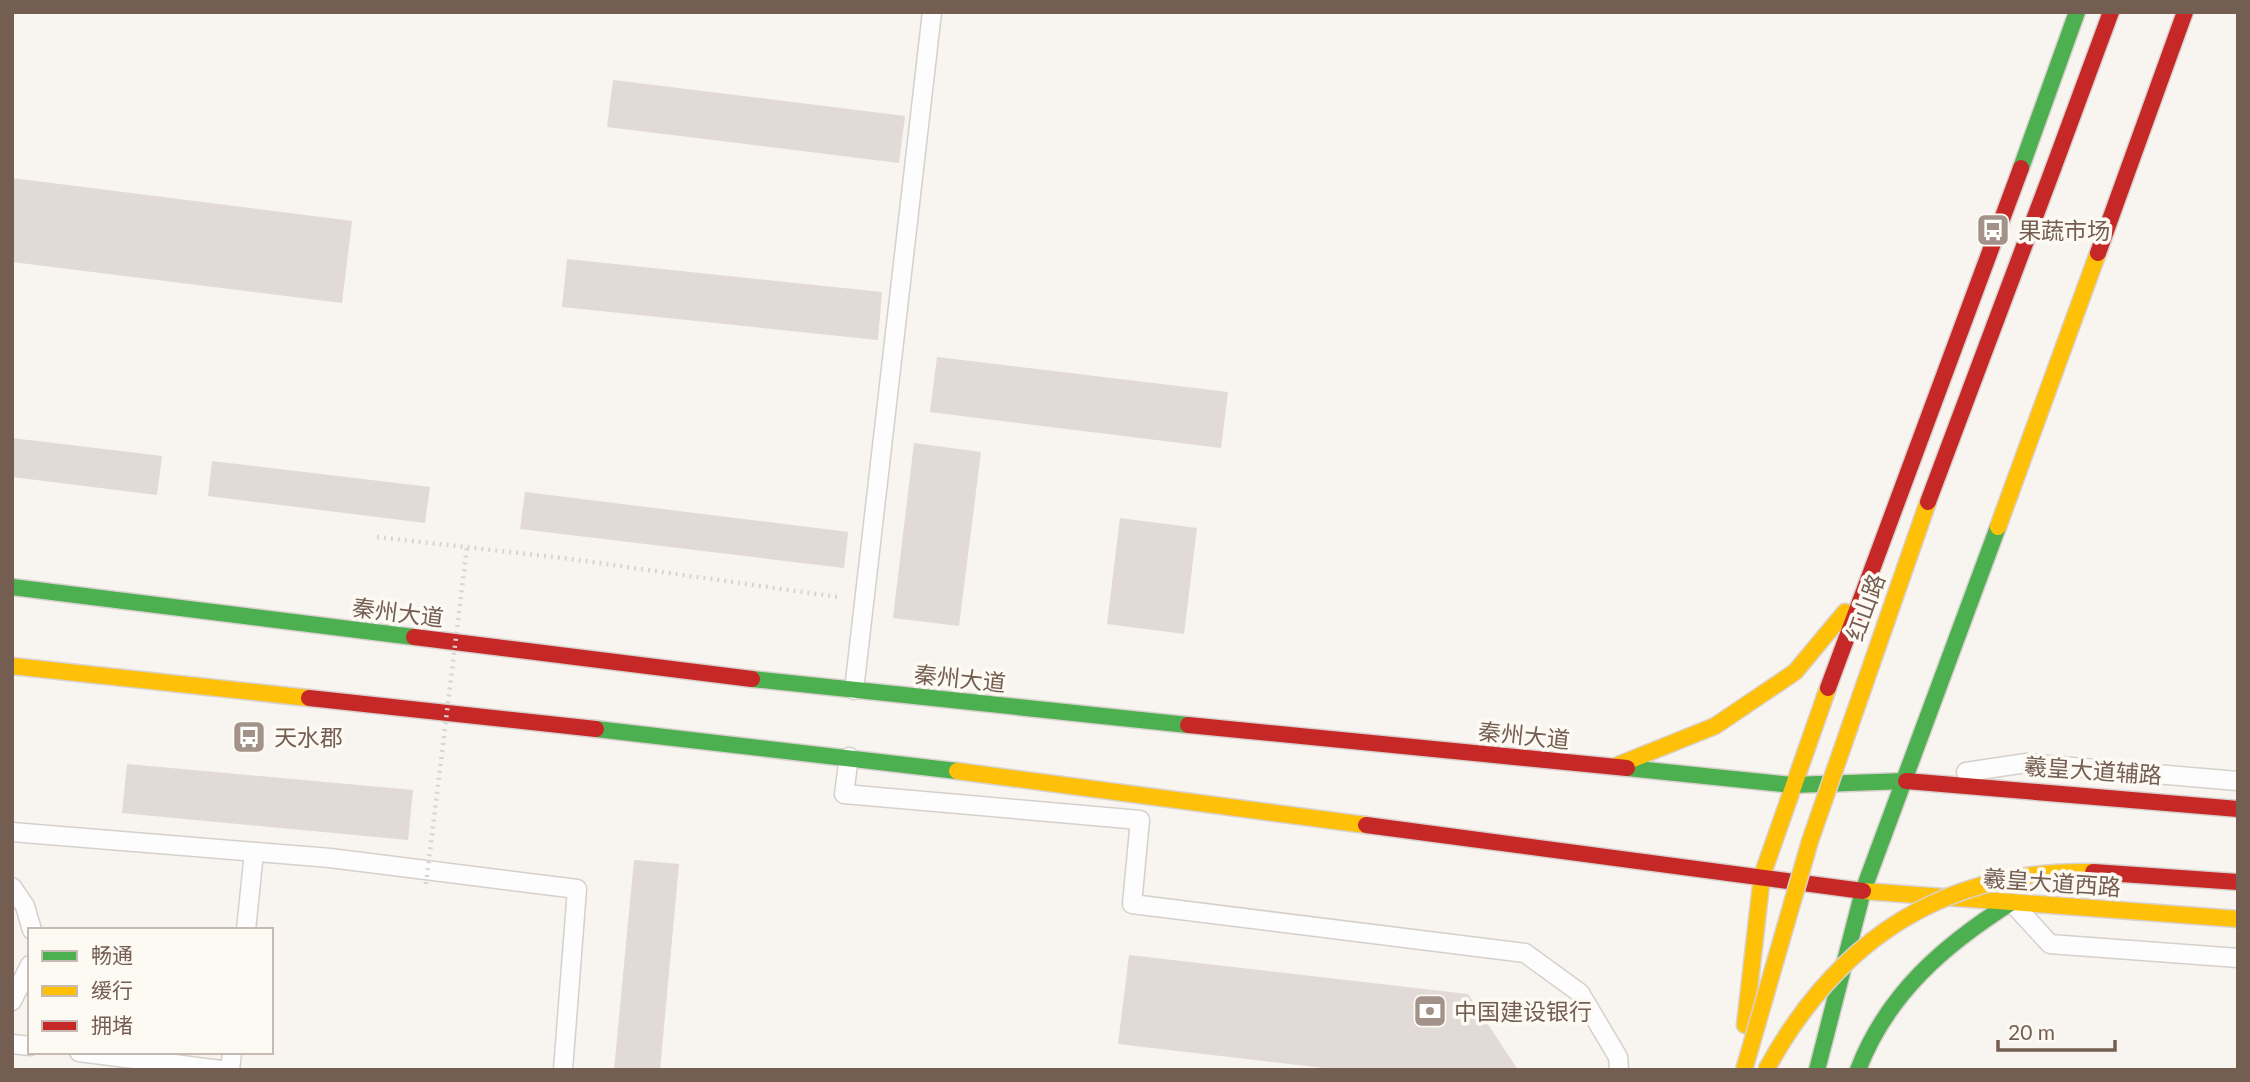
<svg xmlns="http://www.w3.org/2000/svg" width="2250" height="1082" font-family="Lato,'Noto Sans SC',sans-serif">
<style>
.building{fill:#e1dad6}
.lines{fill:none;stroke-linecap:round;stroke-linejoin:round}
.lane-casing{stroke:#d5d0cb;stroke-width:21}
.fast-casing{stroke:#d9d1cd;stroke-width:19}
.slow-casing{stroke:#d9d1cd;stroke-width:19}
.jam-casing{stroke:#d9d1cd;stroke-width:19}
.path{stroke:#dad4d0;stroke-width:4.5;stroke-dasharray:2 5;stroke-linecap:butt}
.lane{stroke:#fefdfd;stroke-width:18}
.fast{stroke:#4caf50;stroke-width:16}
.slow{stroke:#ffc107;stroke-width:16}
.jam{stroke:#c62828;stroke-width:16}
.slow-bridge-casing{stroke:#d9d1cd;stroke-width:19;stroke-linecap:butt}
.jam-bridge-casing{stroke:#d9d1cd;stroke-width:19;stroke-linecap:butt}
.path-bridge{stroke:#dad4d0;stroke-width:4.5;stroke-dasharray:2 5;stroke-linecap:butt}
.slow-bridge{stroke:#ffc107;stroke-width:16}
.jam-bridge{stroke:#c62828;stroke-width:16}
.labels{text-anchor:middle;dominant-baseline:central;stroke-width:7;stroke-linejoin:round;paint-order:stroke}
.poi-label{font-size:23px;fill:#745e52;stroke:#fdf9f3;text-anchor:start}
.street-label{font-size:23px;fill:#745e52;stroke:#fdf9f3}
</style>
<rect width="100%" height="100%" fill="#f8f4f0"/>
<g class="building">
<polygon points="613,80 905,116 899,163 607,127"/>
<polygon points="12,178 352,221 342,303 12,262"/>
<polygon points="567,259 882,292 878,340 562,307"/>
<polygon points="937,357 1228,392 1221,448 930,412"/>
<polygon points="12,438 162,456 157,495 12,477"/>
<polygon points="914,443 981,452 959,626 893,618"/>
<polygon points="212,461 430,487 425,523 208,496"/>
<polygon points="525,492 848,532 844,568 520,529"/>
<polygon points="1120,518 1197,528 1184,634 1107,624"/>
<polygon points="127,764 413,790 408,840 122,813"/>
<polygon points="634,860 679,864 660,1070 614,1070"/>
<polygon points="1129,955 1468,994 1518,1070 1340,1070 1118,1044"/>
</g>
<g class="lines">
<defs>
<g id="lane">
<polyline points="854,690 932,12"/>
<polyline points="849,757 844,794 1140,820 1132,904 1525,953 1580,993 1618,1057 1619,1070"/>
<polyline points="1966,772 2026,763 2238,781"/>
<polyline points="12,832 330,858 577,889 563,1070"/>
<polyline points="12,887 25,906 32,930"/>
<polyline points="2016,907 2050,944 2238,958"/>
<polyline points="246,930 254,852"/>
<polyline points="12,1001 30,965"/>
<polyline points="12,1044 30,1046"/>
<polyline points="79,1052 221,1070"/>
<polyline points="230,1070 232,1052"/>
</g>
<g id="fast">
<polyline points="2021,168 2077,12"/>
<polyline points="12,587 414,637"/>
<polyline points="752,679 1188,725"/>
<polyline points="596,729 957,771"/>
<polyline points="1627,768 1792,785 1906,781"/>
<polyline points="1817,1070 1863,891 1998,527"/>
<path d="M1858 1070C1887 994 1944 945 2012 902"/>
</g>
<g id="slow">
<polyline points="1998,527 2098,253"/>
<polyline points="12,666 309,698"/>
<polyline points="1618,765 1715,726 1795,672 1845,612"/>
<polyline points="957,771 1366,825"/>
<polyline points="1863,891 2238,919"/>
<polyline points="1745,1025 1762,876 1828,688"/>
</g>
<g id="jam">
<polyline points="2053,169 2111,12"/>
<polyline points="2098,253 2185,12"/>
<polyline points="414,637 752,679"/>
<polyline points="1828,688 2021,168"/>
<polyline points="309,698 596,729"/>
<polyline points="1188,725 1627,768"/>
<polyline points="1906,781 2238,809"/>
<polyline points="1366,825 1863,891"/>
</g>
</defs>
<use href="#lane" class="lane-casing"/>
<use href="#fast" class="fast-casing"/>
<use href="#slow" class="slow-casing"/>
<use href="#jam" class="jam-casing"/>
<polyline class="path" points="377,537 571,559 838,597"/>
<use href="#lane" class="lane"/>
<use href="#fast" class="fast"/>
<use href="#slow" class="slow"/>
<use href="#jam" class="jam"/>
<defs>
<g id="slow-bridge">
<polyline points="1744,1070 1810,841 1928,502"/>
<path d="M1766 1070C1837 940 1943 869 2093 872"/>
</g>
<g id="jam-bridge">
<polyline points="1928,502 2053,169"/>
<polyline points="2093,872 2238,882"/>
</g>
</defs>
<use href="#slow-bridge" class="slow-bridge-casing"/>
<use href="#jam-bridge" class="jam-bridge-casing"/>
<polyline class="path-bridge" points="426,884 467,547"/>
<use href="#slow-bridge" class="slow-bridge"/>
<use href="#jam-bridge" class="jam-bridge"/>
</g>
<defs>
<symbol id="bus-square" viewBox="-11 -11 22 22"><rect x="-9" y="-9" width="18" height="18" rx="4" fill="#a29289" stroke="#fdf9f3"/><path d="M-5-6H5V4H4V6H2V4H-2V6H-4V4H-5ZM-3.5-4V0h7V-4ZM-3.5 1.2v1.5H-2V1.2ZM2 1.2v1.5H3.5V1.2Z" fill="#fff"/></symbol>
<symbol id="bank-square" viewBox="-11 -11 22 22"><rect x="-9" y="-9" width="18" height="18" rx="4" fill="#a29289" stroke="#fdf9f3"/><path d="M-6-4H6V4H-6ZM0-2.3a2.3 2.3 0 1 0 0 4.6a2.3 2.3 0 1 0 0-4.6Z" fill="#fff"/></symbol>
</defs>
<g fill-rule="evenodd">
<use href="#bus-square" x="1974" y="211" width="38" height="38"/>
<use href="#bus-square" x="230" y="718" width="38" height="38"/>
<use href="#bank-square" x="1411" y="992" width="38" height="38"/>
</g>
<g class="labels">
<g class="poi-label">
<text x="2018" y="230">果蔬市场</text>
<text x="274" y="737">天水郡</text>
<text x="1454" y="1011">中国建设银行</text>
</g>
<g class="street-label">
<text transform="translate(1865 607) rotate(-70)">红山路</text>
<text transform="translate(398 612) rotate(7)">秦州大道</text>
<text transform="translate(960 678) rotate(6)">秦州大道</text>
<text transform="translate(1524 735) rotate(6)">秦州大道</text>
<text transform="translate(2093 770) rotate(4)">羲皇大道辅路</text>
<text transform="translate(2052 882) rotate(4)">羲皇大道西路</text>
</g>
</g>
<rect width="2250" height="1082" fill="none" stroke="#745e52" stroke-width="28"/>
<rect x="28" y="928" width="245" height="126" fill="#fdf9f3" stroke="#c6bbb3" stroke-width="2"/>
<rect x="42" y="951" width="35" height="10" fill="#4caf50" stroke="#c6bbb3" stroke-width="2"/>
<text x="91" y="963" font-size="21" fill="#745e52">畅通</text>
<rect x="42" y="986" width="35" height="10" fill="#ffc107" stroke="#c6bbb3" stroke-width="2"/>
<text x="91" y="998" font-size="21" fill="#745e52">缓行</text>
<rect x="42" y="1021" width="35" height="10" fill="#c62828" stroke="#c6bbb3" stroke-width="2"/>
<text x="91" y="1033" font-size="21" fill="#745e52">拥堵</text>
<path d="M1998 1040v10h117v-10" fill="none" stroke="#745e52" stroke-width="3.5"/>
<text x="2008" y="1040" font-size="21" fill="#745e52" stroke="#fdf9f3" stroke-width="5" paint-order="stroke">20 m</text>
</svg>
